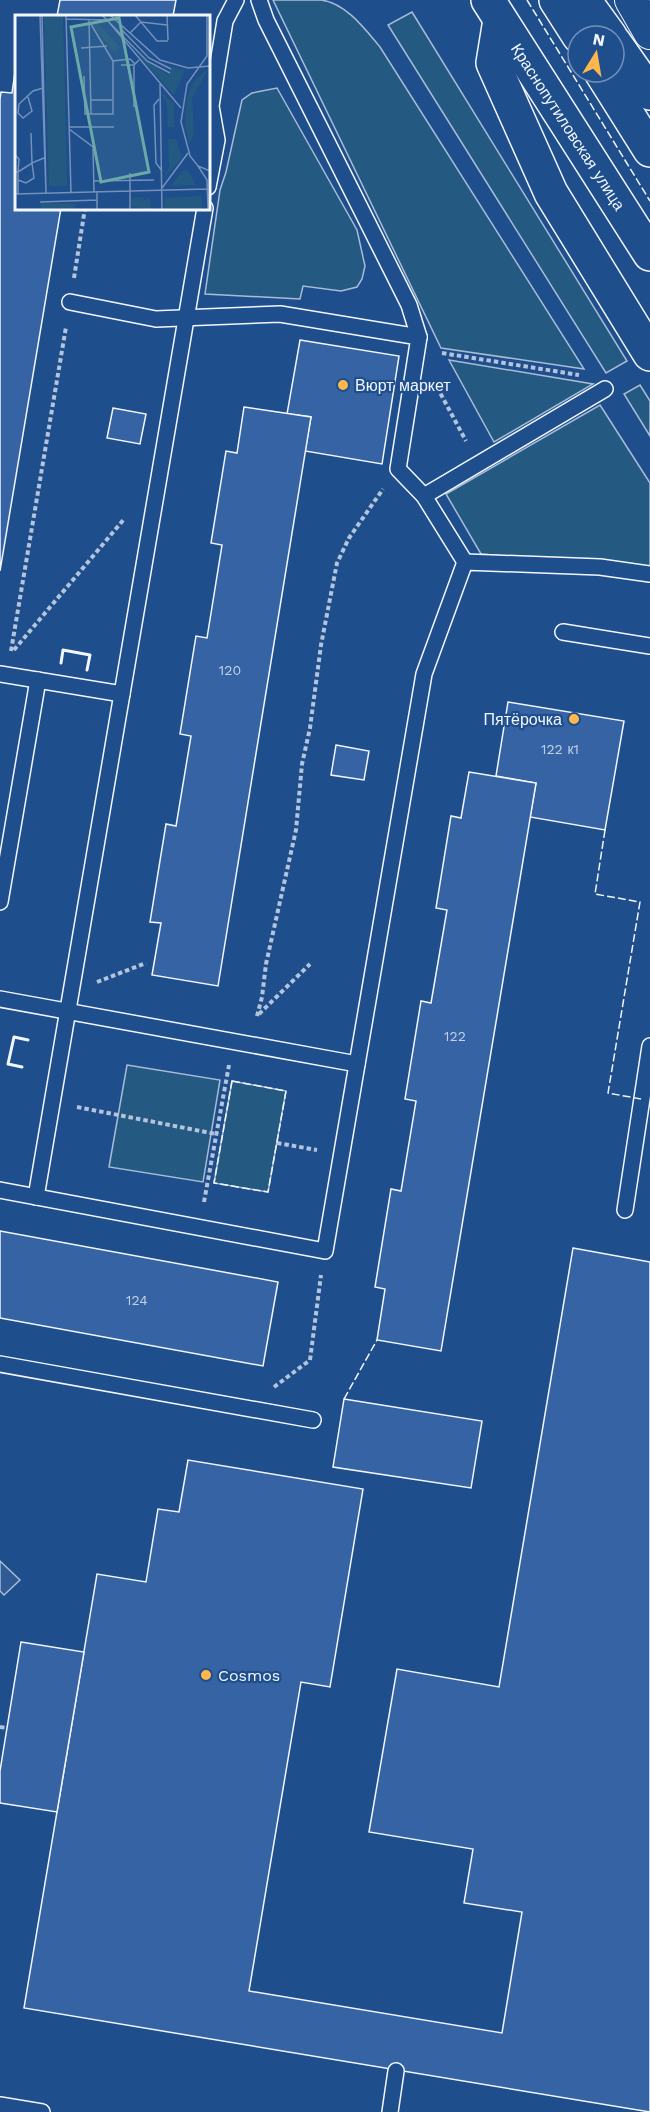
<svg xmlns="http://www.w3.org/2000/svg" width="650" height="2112" font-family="'Work Sans',sans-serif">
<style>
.green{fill:#245a82;stroke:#a8bbd7;stroke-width:1.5}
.parking{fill:#305b95;stroke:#a8bbd7;stroke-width:1.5}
.building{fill:#3563a3;stroke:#f2f6ff;stroke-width:1.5}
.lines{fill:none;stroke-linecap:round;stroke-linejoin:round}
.service-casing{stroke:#f2f6ff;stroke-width:18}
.minor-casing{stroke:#f2f6ff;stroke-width:34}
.secondary-casing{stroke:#f2f6ff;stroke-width:36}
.path{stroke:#b3c4dc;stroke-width:4;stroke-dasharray:4.5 3;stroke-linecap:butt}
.service{stroke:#1f4e8c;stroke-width:15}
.minor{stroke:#1f4e8c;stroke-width:32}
.secondary{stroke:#1f4e8c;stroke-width:33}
.fence{stroke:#f2f6ff;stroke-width:1.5;stroke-dasharray:8 3;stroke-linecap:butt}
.wall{stroke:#f2f6ff;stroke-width:3}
.poi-dot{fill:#ffb74d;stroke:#1f4e8c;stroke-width:2}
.labels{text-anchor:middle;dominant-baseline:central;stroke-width:4.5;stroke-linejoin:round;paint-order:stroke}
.number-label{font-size:14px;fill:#c3d1e8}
.street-label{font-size:16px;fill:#f2f6ff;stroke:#1f4e8c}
.poi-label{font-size:16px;fill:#f2f6ff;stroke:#1f4e8c;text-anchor:start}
.inset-road{fill:none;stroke:#7391ba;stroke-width:1.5}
.view{fill:#6aa9a8;fill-opacity:0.15;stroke:#6aa9a8;stroke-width:3}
.inset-edge{fill:none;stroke:#f2f6ff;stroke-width:3}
</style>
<rect width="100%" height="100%" fill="#1f4e8c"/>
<g class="green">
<path d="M273 0C288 0 305 0 321 0 346 3 365 29 380 47L584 369 441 348Z"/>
<polygon points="412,12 627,361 606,373 388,25"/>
<polygon points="277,88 357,230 365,266 362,279 357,287 341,291 303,286 300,299 205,294 220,190 226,172 242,100 252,93"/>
<polygon points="449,360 593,384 494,442"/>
<polygon points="640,385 650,401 650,436 624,394"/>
<polygon points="600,405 650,483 650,568 481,554 446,494"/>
<polygon points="127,1065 220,1080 203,1182 109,1167"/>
<polygon points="232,1081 286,1091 268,1192 214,1183"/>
</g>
<polygon class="parking" points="0,1561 20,1580 4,1595 0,1591"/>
<g class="building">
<polygon points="60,0 176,0 173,16 57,16"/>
<polygon points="16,65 16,208 61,208 0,571 0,99 1,92 12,93"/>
<polygon points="300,340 399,356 382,464 305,451 311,417 287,414"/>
<polygon points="244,407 311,417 218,986 152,975 161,923 150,922 166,824 176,826 191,736 180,734 196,636 207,638 222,545 211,543 226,451 237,453"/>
<polygon points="113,408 146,414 140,444 107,438"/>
<polygon points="508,702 624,721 605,830 530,817 536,783 496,776"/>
<polygon points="336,745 369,751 364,780 331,775"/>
<polygon points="469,772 536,783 441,1351 377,1340 385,1289 375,1287 391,1189 401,1191 416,1101 405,1099 421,1001 431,1003 447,910 436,908 451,816 461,818"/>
<polygon points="0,1231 278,1282 263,1366 0,1318"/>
<polygon points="573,1248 650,1262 650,2112 24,2008 97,1574 146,1582 158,1509 179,1512 188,1460 363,1489 330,1687 301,1682 249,1991 502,2033 522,1912 464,1903 473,1849 369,1832 397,1669 499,1687"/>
<polygon points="344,1399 482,1421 471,1488 333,1467"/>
<polygon points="21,1642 84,1652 57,1812 0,1803 0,1771"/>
</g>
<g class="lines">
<defs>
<g id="service">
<polyline points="259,0 266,20 409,305 419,337 398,469 424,496 465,562"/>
<polyline points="208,187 217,140 211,106 225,21 236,0"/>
<polyline points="70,302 156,319 280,314 419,337"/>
<polyline points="424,496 605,389"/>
<polyline points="563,632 650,646"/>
<polyline points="0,674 122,694"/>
<polyline points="0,902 38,680"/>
<polyline points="0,999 357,1064"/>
<polyline points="0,1190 325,1251 424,674 465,562 600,567 650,574"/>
<polyline points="36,1197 205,208"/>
<polyline points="625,1210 650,1046"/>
<polyline points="0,1364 313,1420"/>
<polyline points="0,2105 42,2112"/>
<polyline points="390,2112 396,2071"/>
</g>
<polyline id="minor" points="631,0 650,33"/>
<g id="secondary">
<polyline points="488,0 650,254"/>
<polyline points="556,0 579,36"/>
<polyline points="584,0 610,36"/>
<polyline points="500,20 493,63 551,193 650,354"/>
<polyline points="614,42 650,93"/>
<polyline points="601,72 650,150"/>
</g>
</defs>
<use href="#service" class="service-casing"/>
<use href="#minor" class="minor-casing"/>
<use href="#secondary" class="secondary-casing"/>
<g class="path">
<polyline points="74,278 85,208"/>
<polyline points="442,353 579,375"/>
<polyline points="437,387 466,441"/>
<polyline points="14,650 125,518"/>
<polyline points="11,651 66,327"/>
<polyline points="97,982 146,963"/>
<polyline points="259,1014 310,964"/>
<polyline points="257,1016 262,997 266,964 296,830 302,764 310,728 321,645 337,563 349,538 383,489"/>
<polyline points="77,1107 216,1134"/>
<polyline points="277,1143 317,1150"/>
<polyline points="204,1202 229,1065"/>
<polyline points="274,1387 310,1360 321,1275"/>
<polyline points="0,1727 7,1728"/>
</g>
<use href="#service" class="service"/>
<use href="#minor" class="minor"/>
<use href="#secondary" class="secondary"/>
<g class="fence">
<polyline points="527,0 650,201"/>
<polyline points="605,830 595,894 640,902 608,1093 641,1099"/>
<polygon points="232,1081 286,1091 268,1192 214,1183"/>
<polyline points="344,1399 377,1340"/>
</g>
<g class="wall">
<polyline points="61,663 63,650 90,655 87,670"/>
<polyline points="22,1067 8,1064 14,1037 28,1040"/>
</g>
</g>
<g class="poi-dot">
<circle cx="343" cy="385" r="6"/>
<circle cx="574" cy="719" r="6"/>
<circle cx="206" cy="1675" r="6"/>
</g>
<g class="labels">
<g class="number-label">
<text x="230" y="670">120</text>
<text x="560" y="749">122 к1</text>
<text x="455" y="1036">122</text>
<text x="137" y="1300">124</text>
</g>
<g class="street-label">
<text transform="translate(568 127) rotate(57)">Краснопутиловская улица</text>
</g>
<g class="poi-label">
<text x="355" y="385">Вюрт маркет</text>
<text x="562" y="719" text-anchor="end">Пятёрочка</text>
<text x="218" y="1675">Cosmos</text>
</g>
</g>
<g transform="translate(15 15)">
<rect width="195" height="195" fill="#1f4e8c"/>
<path d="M29 0H48L52 171H34ZM75 7 83 9 104 31 99 32H105L99 37ZM123 40 153 60 156 52 170 55 159 80ZM193 54 177 83 179 119 174 129 170 108 172 83 179 66ZM145 76 159 89V112H153L152 89ZM153 124H161L167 143 148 164 154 152ZM167 156H173L181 170 156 171ZM186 181 187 195H149L150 183ZM130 182 128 186 135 182 136 195 116 191V183ZM26 188 60 189 61 195H26Z" fill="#245a82"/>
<path class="inset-road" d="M25 0 31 178M27 0 31 178M51 0 56 177M87 0 132 46 155 58M95 0 145 45 173 53 195 51M120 0 142 26H153M152 0 153 25M192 0V41L172 69 166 107 175 141 183 151 195 156M51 4 91 5M74 4 76 99M74 6 98 46M93 6 166 93M107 15 134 43 156 54M115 18 126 7 152 10M66 33 92 31M106 50H119L124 45M119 50V92M69 61 70 99H98V46L115 44 120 49M145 69 147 195M13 82 17 96 8 103 3 98 4 89 18 76 28 73M144 84 139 90 141 148 147 156M75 85H97M54 112H99M54 114 78 132 79 177M16 118 17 148 29 143M0 140 4 144 3 157H0M183 151 192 165 193 195M115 158V195M3 165 11 168 19 163 17 148 3 157V179M79 166 139 165M147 173 173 138M0 179 192 174M25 187 82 185M82 195V176"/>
<path class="view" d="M104 3 134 157 86 167 56 12Z"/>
<rect width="195" height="195" class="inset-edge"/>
</g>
<g transform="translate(596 54) rotate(11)"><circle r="28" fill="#1f4e8c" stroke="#7391ba" stroke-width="1.5"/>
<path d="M0-4.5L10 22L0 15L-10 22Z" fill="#ffb74d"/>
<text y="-9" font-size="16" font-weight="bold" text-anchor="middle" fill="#f2f6ff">N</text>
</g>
</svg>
